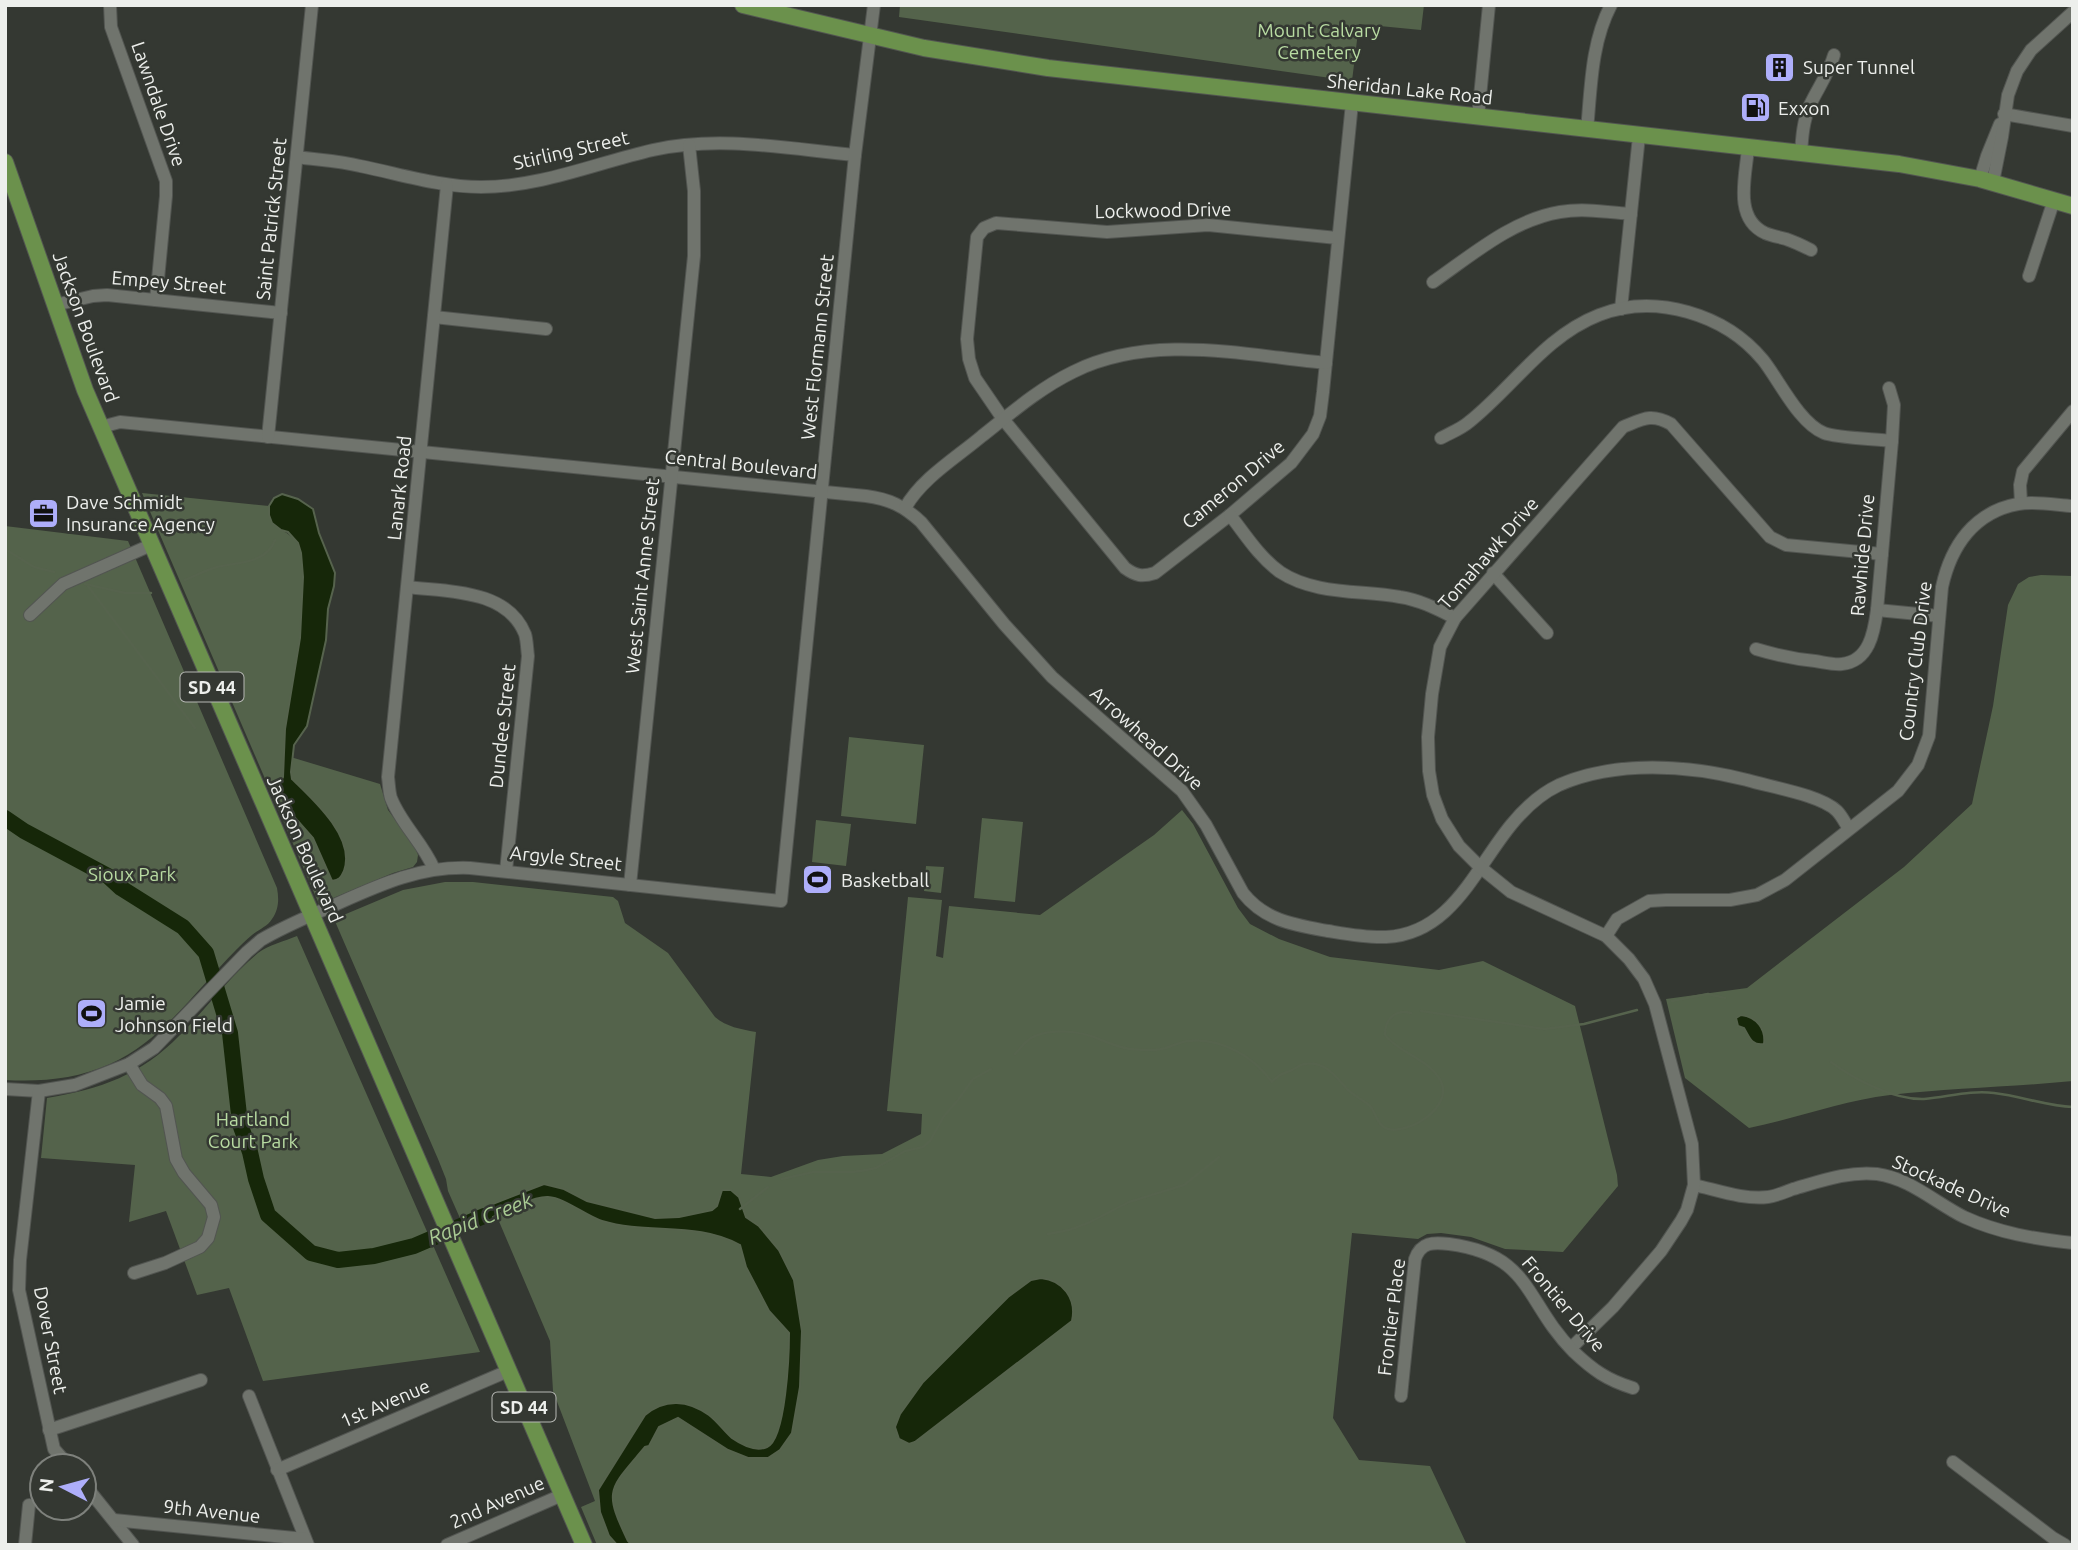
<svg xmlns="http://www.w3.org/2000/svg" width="2078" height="1550" font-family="Ubuntu,sans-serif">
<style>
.green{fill:#54634b}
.water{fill:#162709;stroke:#56634d;stroke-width:2}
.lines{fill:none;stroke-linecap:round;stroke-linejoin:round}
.stream{stroke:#56634d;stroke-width:2.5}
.river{stroke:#162709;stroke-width:16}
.minor-casing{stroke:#525551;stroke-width:14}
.major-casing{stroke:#525551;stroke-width:18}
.minor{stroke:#70746d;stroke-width:12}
.major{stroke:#6b914c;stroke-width:16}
.labels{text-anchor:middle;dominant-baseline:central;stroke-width:5;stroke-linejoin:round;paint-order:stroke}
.shield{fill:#343832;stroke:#b6b8b4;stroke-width:2}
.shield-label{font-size:18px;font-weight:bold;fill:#edefec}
.park-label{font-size:19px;fill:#b8dba2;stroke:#343832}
.poi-label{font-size:19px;fill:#edefec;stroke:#343832;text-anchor:start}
.street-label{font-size:19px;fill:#edefec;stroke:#343832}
.water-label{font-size:21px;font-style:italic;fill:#a9cb93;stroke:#343832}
</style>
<rect width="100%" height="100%" fill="#343832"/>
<g class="green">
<polygon points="900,5 1424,5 1421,30 1359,24 1352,81 899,17"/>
<path d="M142 493 269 506C269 536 298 527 302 556 310 623 288 689 284 755L380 784 388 810 414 845 418 855 417 862 413 867 393 873 319 904Z"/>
<path d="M5 526 128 541 277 888C279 899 279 909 272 919 267 927 259 929 252 935 246 940 241 945 236 950 196 990 163 1040 110 1064 76 1079 42 1082 5 1080Z"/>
<path d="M2041 575 2073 576V1081C2012 1087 1951 1088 1890 1095 1842 1101 1797 1118 1749 1128L1685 1078 1666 999 1747 988 1904 867 1972 804 1993 706 2008 605 2018 584 2029 577Z"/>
<polygon points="849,737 924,745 916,824 841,816"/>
<path d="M1182 810 1193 824 1238 908 1250 924 1279 939 1330 957 1439 970 1483 961 1575 1006 1617 1175 1618 1186 1563 1252 1505 1249 1471 1237 1441 1233 1427 1234 1418 1239 1352 1233 1333 1418 1359 1460 1430 1466 1467 1545H597L581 1507 595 1501 553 1391 550 1341 495 1212 463 1225 448 1191 446 1179 438 1159 334 919 403 890 445 882H473L613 897 618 901 625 923 668 953 715 1017C727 1027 740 1029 756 1032L741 1174 771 1177 818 1160 843 1156 882 1154 921 1134 922 1114 887 1111 908 897 942 900 936 956 943 958 949 906 1040 915 1154 835Z"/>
<polygon points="982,818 1023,822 1015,902 974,898"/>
<polygon points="816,820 851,824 846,866 812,862"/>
<polygon points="811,866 828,868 826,894 808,892"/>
<polygon points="926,866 944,867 941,893 924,891"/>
<path d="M297 936 480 1352 263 1381 229 1288 197 1295 166 1211 129 1222 135 1165 41 1158 47 1098C101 1089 141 1075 180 1035 206 1009 229 977 258 953 268 945 285 941 297 936Z"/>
</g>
<g class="water">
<path d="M282 494 298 499 313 509 319 533 335 573 334 586 328 609 326 640 307 726 294 745 291 772 292 779C314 800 356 838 344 871 341 878 339 880 332 881L313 838 289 811 282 798 279 785 283 777 285 729 300 638 303 577 301 553 298 543 288 532 281 530 272 523 269 515V506L274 498Z"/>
<path d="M1741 1015C1757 1017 1766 1029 1764 1044 1751 1046 1749 1036 1744 1028L1738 1026 1736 1018Z"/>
<path d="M544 1184 564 1189 587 1201 655 1218 679 1217 712 1210 717 1206 722 1190H731L739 1197 746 1217 759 1226 779 1250 794 1280 802 1331 800 1387 792 1433 780 1450 768 1458H748L728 1450 678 1418 659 1427 649 1446 645 1447C609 1490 603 1489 628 1541L632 1545H617L609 1536 600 1512 598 1490 645 1415C665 1398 688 1400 709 1415 718 1422 724 1431 732 1438 742 1445 755 1452 767 1447 786 1439 789 1352 789 1333L769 1311 746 1267 740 1245C697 1221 648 1235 602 1221 586 1216 565 1198 548 1197 529 1196 487 1221 468 1229L463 1218 495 1203Z"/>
<path d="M1041 1278C1063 1280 1077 1299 1072 1321L915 1442 909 1444 899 1439 895 1427 900 1414 923 1382 1008 1297 1031 1280Z"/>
</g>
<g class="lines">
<g class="stream">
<polyline points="5,549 34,567 54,572"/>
<path d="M185 580C195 576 206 570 217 567 238 562 266 564 275 540"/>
<polyline points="85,584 125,593 151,593"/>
<polyline points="88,586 195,728"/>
<polyline points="1672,1001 1708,994 1725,998"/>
<polyline points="1421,1011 1545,1029 1584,1024 1637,1010"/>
<path d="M1015 1054C1021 1048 1026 1039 1035 1036 1052 1029 1077 1031 1094 1037 1106 1042 1117 1047 1130 1049 1140 1050 1153 1051 1162 1049 1171 1047 1179 1042 1188 1041 1221 1037 1254 1057 1272 1082 1278 1075 1282 1074 1290 1071 1295 1069 1299 1065 1304 1064 1325 1060 1336 1077 1348 1090 1355 1096 1363 1100 1370 1106 1376 1113 1377 1124 1385 1128 1405 1137 1458 1107 1439 1078 1426 1058 1399 1053 1385 1035 1385 1019 1395 1009 1411 1013"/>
<path d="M1831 1062C1855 1080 1894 1100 1924 1099 1948 1097 1970 1090 1994 1093 2021 1096 2046 1106 2073 1107"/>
<polyline points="782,1179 813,1172 853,1172 866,1170 876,1168 905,1151 923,1147 930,1141 944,1116 958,1100 973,1079 991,1069"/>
<polyline points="740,1209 768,1187"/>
<polyline points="1048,1234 1069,1230 1088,1223 1129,1202 1184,1185 1219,1157"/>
</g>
<polyline class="river" points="5,818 24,831 108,876 121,888 183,927 206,953 230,1033 240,1124 250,1152 256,1179 268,1215 311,1253 338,1260 374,1256 414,1246 484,1216"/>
<defs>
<g id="minor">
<polyline points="110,5 111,27 166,181 166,196 156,300"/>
<polyline points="2004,114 2073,126"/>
<polyline points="1478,117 1489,5"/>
<path d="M1587 130C1591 88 1591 43 1611 5"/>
<path d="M1748 148C1746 175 1733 218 1765 233 1772 236 1779 237 1786 239 1795 242 1803 246 1811 250"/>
<path d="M1801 154C1802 138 1803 121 1810 105 1818 88 1829 73 1834 55"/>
<path d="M297 157C318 160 340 161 360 166 400 174 440 187 481 187 541 187 596 163 653 150 720 135 789 149 855 155"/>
<polyline points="1980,179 1987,156 2000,124"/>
<polyline points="1993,182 2002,137 2008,95 2017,71 2031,50 2073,12"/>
<path d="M1337 238 1208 225 1107 232 996 223 984 228 977 237 967 339 969 359 975 378 1003 419 1125 568C1136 576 1142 577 1155 573L1230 515 1291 463 1313 434 1320 416 1323 392 1352 103"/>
<polyline points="2029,276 2054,200"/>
<path d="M1433 282C1472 255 1512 220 1560 212 1583 208 1607 212 1631 214"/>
<polyline points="55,305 93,296 107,295 281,313"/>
<polyline points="1621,309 1639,136"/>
<polyline points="434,317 546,329"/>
<path d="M101 427 120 422 866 496C889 499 904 506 921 522L1004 624 1052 677 1182 791 1206 825 1243 893C1265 921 1295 925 1328 931 1346 934 1367 938 1386 937 1451 934 1475 869 1511 825 1524 809 1540 794 1559 785 1616 760 1688 765 1747 780 1770 787 1821 795 1837 811 1842 816 1845 823 1849 829"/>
<polyline points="268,437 312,5"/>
<path d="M1441 438C1450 433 1461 429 1469 422 1513 387 1545 336 1599 315 1655 293 1725 314 1763 360 1779 380 1799 423 1824 433 1836 438 1877 439 1892 441"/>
<polyline points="2021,503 2020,485 2023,471 2073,411"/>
<path d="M905 508C922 478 956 458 982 436 1011 413 1040 388 1073 372 1151 333 1243 355 1326 363"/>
<path d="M1230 515C1245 534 1259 557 1280 572 1315 595 1360 590 1400 597 1420 600 1437 609 1455 618"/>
<polyline points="1493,573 1547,633"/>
<path d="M408 587C448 592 507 589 525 634 527 640 527 649 528 656L506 871"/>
<polyline points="1877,610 1939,616"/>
<polyline points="30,615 63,584 151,545"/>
<path d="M1756 649C1776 655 1794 659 1815 661 1823 662 1833 665 1842 664 1869 661 1874 633 1877 610L1892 441 1894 405 1889 388"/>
<path d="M434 869C423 843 401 824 391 798 389 792 389 784 388 777L447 185"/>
<polyline points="630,885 694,256 694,191 689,145"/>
<path d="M1606 936 1617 919 1649 901 1666 900H1730L1757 895 1785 880 1898 791 1918 765 1929 736 1942 587C1951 546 1974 512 2018 504 2035 501 2056 505 2073 506"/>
<polyline points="129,1064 142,1085 160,1098 166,1106 176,1159 184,1173 211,1205 214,1217 208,1238 200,1247 165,1263 134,1273"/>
<path d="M5 1089 39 1091 75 1085 129 1064 154 1048 247 952 261 940C283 927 307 917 330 907 377 886 418 866 470 868L781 901 855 155 874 5"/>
<polyline points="39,1091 20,1260 19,1290 54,1449 69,1466"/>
<path d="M1694 1185C1717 1190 1744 1200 1768 1197 1776 1196 1785 1192 1793 1189 1821 1181 1848 1171 1877 1174 1909 1178 1936 1203 1964 1217 1999 1233 2035 1239 2073 1243"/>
<path d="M1571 1348 1613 1307 1661 1251 1681 1221 1687 1210 1694 1185 1692 1144 1655 1004 1644 979 1629 959 1606 936 1511 892 1480 867 1459 846 1442 819 1433 795 1429 771 1428 737 1432 694 1440 647 1455 618 1623 427C1643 419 1651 413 1671 424L1770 537 1786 545 1882 554"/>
<polyline points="249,1396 308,1545"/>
<path d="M1401 1396 1415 1259C1421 1242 1433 1242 1449 1244 1533 1255 1524 1302 1574 1352 1593 1370 1607 1380 1633 1388"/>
<polyline points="49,1430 201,1380"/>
<polyline points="1953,1462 2053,1538 2065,1545"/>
<polyline points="277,1470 508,1371"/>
<polyline points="84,1484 133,1545"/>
<polyline points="114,1520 305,1539"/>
<polyline points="25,1545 29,1505"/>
<polyline points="447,1545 562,1495"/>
</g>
<g id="major">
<polyline points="743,5 924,48 1048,68 1899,164 1980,179 2073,206"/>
<polyline points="5,162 85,390 584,1545"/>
</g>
</defs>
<use href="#minor" class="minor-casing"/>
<use href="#major" class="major-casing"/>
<use href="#minor" class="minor"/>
<use href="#major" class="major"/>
</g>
<defs>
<symbol id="building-square" viewBox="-11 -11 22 22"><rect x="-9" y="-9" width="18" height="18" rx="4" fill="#aeaefa" stroke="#343832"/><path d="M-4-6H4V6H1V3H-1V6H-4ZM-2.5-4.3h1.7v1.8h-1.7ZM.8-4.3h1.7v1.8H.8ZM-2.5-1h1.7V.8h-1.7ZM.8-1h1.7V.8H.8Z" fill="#111"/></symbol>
<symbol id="fuel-square" viewBox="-11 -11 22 22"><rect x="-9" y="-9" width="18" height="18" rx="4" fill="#aeaefa" stroke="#343832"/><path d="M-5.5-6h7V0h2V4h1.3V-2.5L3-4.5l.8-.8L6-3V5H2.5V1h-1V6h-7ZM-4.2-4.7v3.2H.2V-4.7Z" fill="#111"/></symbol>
<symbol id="office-square" viewBox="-11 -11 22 22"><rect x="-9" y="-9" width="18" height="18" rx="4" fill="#aeaefa" stroke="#343832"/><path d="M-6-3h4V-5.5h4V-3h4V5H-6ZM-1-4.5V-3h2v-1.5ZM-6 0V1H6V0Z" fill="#111"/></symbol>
<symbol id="stadium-square" viewBox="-11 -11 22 22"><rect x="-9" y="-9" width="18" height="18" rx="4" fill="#aeaefa" stroke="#343832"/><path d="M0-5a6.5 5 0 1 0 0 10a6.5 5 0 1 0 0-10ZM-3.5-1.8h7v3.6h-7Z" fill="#111"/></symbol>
</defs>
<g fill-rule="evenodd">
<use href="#building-square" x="1762" y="50" width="35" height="35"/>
<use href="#fuel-square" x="1738" y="90" width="35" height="35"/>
<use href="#office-square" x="26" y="496" width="35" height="35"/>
<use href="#stadium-square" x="800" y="862" width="35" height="35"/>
<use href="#stadium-square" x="74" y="996" width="35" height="35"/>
</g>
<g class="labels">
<g class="shield">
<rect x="180.5" y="672.5" width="63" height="29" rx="5"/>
<rect x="492.5" y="1392.5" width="63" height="29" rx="5"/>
</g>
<g class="shield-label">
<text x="212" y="687">SD 44</text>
<text x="524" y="1407">SD 44</text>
</g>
<g class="park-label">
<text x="1319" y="30">Mount Calvary<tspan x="1319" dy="22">Cemetery</tspan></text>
<text x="132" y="874">Sioux Park</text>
<text x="253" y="1119">Hartland<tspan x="253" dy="22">Court Park</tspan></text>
</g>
<g class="poi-label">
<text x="1803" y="67">Super Tunnel</text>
<text x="1778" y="108">Exxon</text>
<text x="66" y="502">Dave Schmidt<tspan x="66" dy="22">Insurance Agency</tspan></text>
<text x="841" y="880">Basketball</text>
<text x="115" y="1003">Jamie<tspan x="115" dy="22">Johnson Field</tspan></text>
</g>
<g class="street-label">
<text transform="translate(1410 89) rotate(6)">Sheridan Lake Road</text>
<text transform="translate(159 104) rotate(71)">Lawndale Drive</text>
<text transform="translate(571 150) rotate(-13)">Stirling Street</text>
<text transform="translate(1163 210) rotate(-1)">Lockwood Drive</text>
<text transform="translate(271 219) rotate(-84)">Saint Patrick Street</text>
<text transform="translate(169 282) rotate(5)">Empey Street</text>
<text transform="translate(86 327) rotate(70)">Jackson Boulevard</text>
<text transform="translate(817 347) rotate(-84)">West Flormann Street</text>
<text transform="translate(741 464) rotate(6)">Central Boulevard</text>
<text transform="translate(1233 484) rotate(-40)">Cameron Drive</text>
<text transform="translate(399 488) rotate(-84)">Lanark Road</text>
<text transform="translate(1488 553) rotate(-49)">Tomahawk Drive</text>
<text transform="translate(1862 555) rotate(-85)">Rawhide Drive</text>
<text transform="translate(642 576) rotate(-84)">West Saint Anne Street</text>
<text transform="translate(1915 661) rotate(-83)">Country Club Drive</text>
<text transform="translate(502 726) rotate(-84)">Dundee Street</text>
<text transform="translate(1147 738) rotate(42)">Arrowhead Drive</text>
<text transform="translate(305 849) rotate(66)">Jackson Boulevard</text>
<text transform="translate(566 858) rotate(6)">Argyle Street</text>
<text transform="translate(1952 1186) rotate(24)">Stockade Drive</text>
<text transform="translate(1564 1304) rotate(50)">Frontier Drive</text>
<text transform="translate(1391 1317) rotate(-83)">Frontier Place</text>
<text transform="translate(51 1340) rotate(79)">Dover Street</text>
<text transform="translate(385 1403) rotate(-23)">1st Avenue</text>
<text transform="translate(497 1502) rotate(-24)">2nd Avenue</text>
<text transform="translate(212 1511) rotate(6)">9th Avenue</text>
</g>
<g class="water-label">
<text transform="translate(480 1218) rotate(-21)">Rapid Creek</text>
</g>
</g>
<rect width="2078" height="1550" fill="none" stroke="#edefec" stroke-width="14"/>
<g transform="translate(63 1487) rotate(276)"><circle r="33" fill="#343832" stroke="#7e817c" stroke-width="2"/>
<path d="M0-5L12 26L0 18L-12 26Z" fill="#aeaefa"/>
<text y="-10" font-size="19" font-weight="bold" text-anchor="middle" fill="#edefec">N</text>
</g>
</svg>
